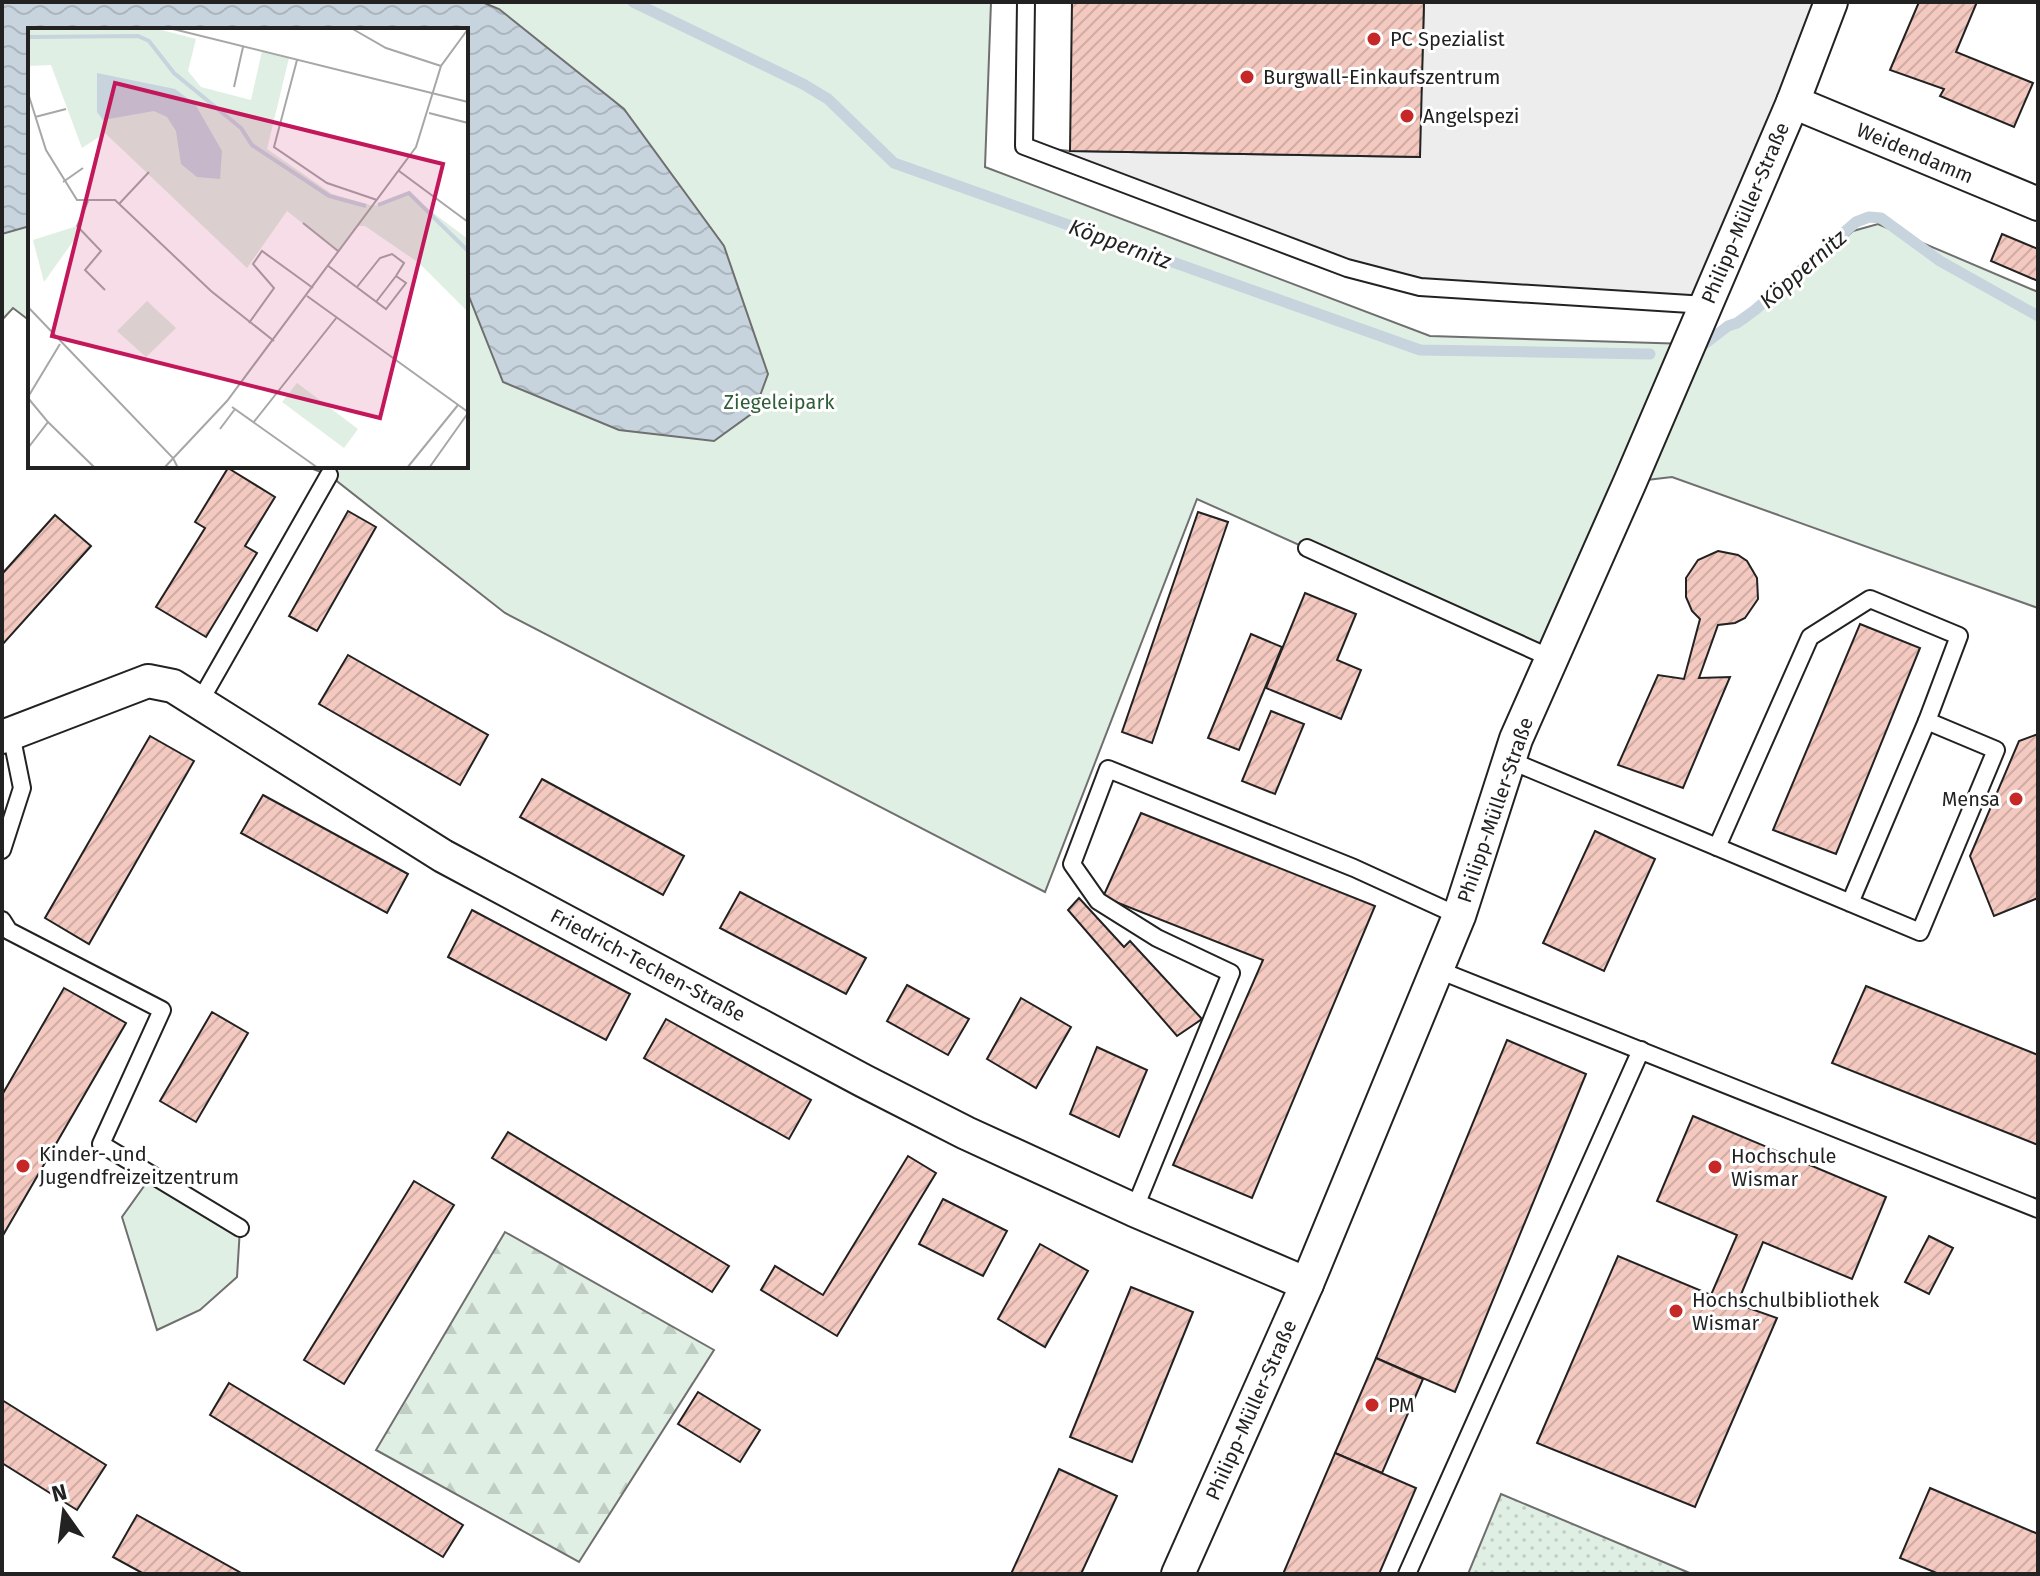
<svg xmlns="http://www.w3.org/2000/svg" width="2040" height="1576" font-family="'Fira Sans',sans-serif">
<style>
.grass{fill:url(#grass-dots);stroke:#6f6f6f;stroke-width:2}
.forest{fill:url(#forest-firs);stroke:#6f6f6f;stroke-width:2}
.green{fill:#e0efe3;stroke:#6f6f6f;stroke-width:2}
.parking{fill:#ededed;stroke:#6f6f6f;stroke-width:2}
.water{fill:url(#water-waves);stroke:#6f6f6f;stroke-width:2}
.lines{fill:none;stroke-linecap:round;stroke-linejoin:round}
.stream{stroke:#c7d3dd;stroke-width:11}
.building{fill:url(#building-hatch);stroke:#222;stroke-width:2}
.lane-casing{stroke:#222;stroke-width:20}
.street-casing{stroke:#222;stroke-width:36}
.lane{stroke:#fff;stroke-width:16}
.street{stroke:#fff;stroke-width:32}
.poi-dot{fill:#c62828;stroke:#fff;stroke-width:3}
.labels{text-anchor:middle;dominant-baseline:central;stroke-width:6;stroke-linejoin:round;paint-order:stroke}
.poi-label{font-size:20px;fill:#222;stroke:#fff;text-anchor:start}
.street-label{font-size:20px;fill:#222;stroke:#fff}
.park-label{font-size:20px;fill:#2f5e38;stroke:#fff}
.water-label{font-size:22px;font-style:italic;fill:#222;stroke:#fff}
.inset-river{fill:none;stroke:#c7d3dd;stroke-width:4}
.inset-road{fill:none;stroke:#a7a7a7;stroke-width:2}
.view{fill:#c2185b;fill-opacity:0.15;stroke:#c2185b;stroke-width:4}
.inset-edge{fill:none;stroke:#222;stroke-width:4}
</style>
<defs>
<pattern id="grass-dots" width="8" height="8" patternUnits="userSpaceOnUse" patternTransform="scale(2)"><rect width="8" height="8" fill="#e0efe3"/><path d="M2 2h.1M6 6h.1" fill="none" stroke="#c0cdc2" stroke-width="1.8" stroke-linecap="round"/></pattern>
<pattern id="forest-firs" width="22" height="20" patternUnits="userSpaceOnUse" patternTransform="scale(2)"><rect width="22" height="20" fill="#e0efe3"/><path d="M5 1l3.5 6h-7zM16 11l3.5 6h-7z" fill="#c0cdc2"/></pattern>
<pattern id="water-waves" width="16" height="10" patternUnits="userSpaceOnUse" patternTransform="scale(2)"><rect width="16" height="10" fill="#c7d3dd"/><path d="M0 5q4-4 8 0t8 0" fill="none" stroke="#abb5bd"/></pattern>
<pattern id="building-hatch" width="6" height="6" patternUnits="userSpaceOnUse" patternTransform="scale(2)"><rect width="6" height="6" fill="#f3c9c0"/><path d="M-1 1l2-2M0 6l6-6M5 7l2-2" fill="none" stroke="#d0aca5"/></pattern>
</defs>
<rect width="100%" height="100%" fill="#fff"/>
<polygon class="grass" points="1501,1494 1692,1574 1468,1574"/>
<polygon class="forest" points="505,1232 714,1350 579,1562 376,1450"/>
<g class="green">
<polygon points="2,2 991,2 985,167 1430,336 1689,344 1746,322 1853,231 1878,224 2038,292 2038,608 1672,477 1630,482 1553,659 1197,499 1045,892 505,613 329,475 305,466 466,466 466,30 30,30 30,321 13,308 2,320"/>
<polygon points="152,1175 240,1228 237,1277 200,1310 157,1330 122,1217"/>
</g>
<polygon class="parking" points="1424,2 1831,2 1706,305 1420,287 1024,146 1070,151 1419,157"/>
<polygon class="water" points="2,2 482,2 499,9 624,109 724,246 768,374 754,412 714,441 619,430 503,382 466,289 466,30 30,30 30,226 2,234"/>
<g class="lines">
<g class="stream">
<polyline points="633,2 803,84 828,99 894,163 1420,350 1650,354"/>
<polyline points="1698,349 1728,326 1737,323 1755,310 1856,222 1869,217 1881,218 1940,261 2038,316"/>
</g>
</g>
<g class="building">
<polygon points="1072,2 1424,2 1420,157 1070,151"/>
<polygon points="1919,2 1977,2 1956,52 2033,83 2014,127 1940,96 1944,89 1890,70"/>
<polygon points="2002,234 2038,249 2038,281 1991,261"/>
<polygon points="228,468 275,497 245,546 257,553 206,637 156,607 205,528 195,522"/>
<polygon points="348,511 376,527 317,631 289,616"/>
<polygon points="1198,512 1228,522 1152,743 1122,732"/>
<polygon points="55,515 91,546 2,645 2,574"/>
<polygon points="1718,551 1738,555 1747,561 1757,578 1758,599 1745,618 1735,623 1718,625 1699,678 1730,677 1683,788 1618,765 1658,675 1684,679 1700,619 1692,611 1686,597 1686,578 1698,560"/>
<polygon points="1305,593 1356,614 1337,660 1361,670 1341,719 1266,688"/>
<polygon points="1860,624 1920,648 1836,854 1773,830"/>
<polygon points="1251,634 1282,647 1239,750 1208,738"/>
<polygon points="348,655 488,735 460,785 319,704"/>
<polygon points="1271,711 1304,724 1275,794 1242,781"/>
<polygon points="2038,734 2038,898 1994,916 1970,856 2019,741"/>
<polygon points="150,736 194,761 89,944 45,918"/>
<polygon points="542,779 684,856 663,895 520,817"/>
<polygon points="263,795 408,874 387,913 241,833"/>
<polygon points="1141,813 1375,906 1252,1198 1173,1165 1263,960 1103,897"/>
<polygon points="1595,831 1655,859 1604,971 1543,943"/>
<polygon points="740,892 866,958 846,994 720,928"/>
<polygon points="1079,898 1124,947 1130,941 1202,1019 1177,1036 1068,910"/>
<polygon points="472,910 630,994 606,1040 448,957"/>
<polygon points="907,985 969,1019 948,1055 887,1021"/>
<polygon points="1866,986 2038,1055 2038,1145 1832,1063"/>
<polygon points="64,988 126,1023 2,1237 2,1095"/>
<polygon points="1021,998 1071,1027 1036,1088 987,1059"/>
<polygon points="212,1012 248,1033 196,1122 160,1101"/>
<polygon points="666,1019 811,1100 789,1139 644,1058"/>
<polygon points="1507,1040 1586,1074 1455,1392 1376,1358"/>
<polygon points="1097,1047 1147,1070 1119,1137 1070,1114"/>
<polygon points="1693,1116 1886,1197 1852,1279 1763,1242 1737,1304 1777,1318 1695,1507 1537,1443 1618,1256 1711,1295 1737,1235 1657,1201"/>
<polygon points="508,1132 729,1266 712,1292 492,1158"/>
<polygon points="908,1156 936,1173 837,1336 761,1290 775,1266 823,1295"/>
<polygon points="414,1181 454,1205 344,1384 304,1360"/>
<polygon points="943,1199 1007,1231 983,1276 919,1244"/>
<polygon points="1929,1236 1953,1248 1929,1294 1905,1282"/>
<polygon points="1040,1244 1088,1271 1045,1347 998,1319"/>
<polygon points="1131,1287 1193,1312 1132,1462 1070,1437"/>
<polygon points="1376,1358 1423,1379 1382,1473 1335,1453"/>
<polygon points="229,1383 463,1525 443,1557 210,1415"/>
<polygon points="698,1392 760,1430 740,1462 678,1424"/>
<polygon points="2,1400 106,1465 77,1510 2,1463"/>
<polygon points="1335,1453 1416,1488 1379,1574 1283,1574"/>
<polygon points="1059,1469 1117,1496 1081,1574 1011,1574"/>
<polygon points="1930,1488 2038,1534 2038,1574 1939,1574 1900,1558"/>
<polygon points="137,1515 243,1574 144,1574 113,1557"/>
</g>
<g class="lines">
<defs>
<g id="lane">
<polyline points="1026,2 1024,146 1347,268 1420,287 1706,305"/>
<polyline points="1307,548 1553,659"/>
<polyline points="199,703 329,475"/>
<polyline points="1509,760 1920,932 1996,750 1927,721 1850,903"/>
<polyline points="1717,847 1810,637 1870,599 1959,636 1927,721"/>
<polyline points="2,850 22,788 11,734"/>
<polyline points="2,920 9,931 162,1010 101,1144 240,1228"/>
<polyline points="1436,969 2038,1209"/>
<polyline points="1134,1210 1231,973 1157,938 1098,901 1072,864 1108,769 1354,868 1459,916"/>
<polyline points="1407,1574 1641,1050"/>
</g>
<g id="street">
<polyline points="1793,102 2038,204"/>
<polyline points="2,737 148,681 173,686 443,856 864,1081 966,1133 1134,1210 1307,1284"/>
<polyline points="1178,1574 1307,1284 1459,916 1516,739 1630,482 1793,102 1831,2"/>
</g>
</defs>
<use href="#lane" class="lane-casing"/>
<use href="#street" class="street-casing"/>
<use href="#lane" class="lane"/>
<use href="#street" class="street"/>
</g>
<g class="poi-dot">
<circle cx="1374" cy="39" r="8"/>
<circle cx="1247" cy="77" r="8"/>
<circle cx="1407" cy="116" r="8"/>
<circle cx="2016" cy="799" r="8"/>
<circle cx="23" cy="1166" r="8"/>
<circle cx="1715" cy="1167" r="8"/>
<circle cx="1676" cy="1311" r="8"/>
<circle cx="1372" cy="1405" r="8"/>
</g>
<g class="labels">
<g class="poi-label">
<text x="1390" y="39">PC Spezialist</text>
<text x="1263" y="77">Burgwall-Einkaufszentrum</text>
<text x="1423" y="116">Angelspezi</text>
<text x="2000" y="799" text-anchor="end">Mensa</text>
<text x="39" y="1154">Kinder- und<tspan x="39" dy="23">Jugendfreizeitzentrum</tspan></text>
<text x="1731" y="1156">Hochschule<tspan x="1731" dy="23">Wismar</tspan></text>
<text x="1692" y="1300">Hochschulbibliothek<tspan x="1692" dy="23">Wismar</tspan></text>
<text x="1388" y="1405">PM</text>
</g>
<g class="street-label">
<text transform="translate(1915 153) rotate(23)">Weidendamm</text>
<text transform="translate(1745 213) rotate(-67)">Philipp-Müller-Straße</text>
<text transform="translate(1495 810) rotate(-71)">Philipp-Müller-Straße</text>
<text transform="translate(648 965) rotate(28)">Friedrich-Techen-Straße</text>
<text transform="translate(1251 1410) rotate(-66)">Philipp-Müller-Straße</text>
</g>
<g class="park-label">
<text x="779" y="402">Ziegeleipark</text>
</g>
<g class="water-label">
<text transform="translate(1120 244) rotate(20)">Köppernitz</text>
<text transform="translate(1803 269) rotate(-41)">Köppernitz</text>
</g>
</g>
<g transform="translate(28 28)">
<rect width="440" height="440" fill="#fff"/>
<path d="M269 355 330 401 316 420 254 374Z" fill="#e0efe3"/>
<path d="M49 198 51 205 16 254 5 212ZM119 273 148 300 118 329 89 303Z" fill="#e0efe3"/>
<path d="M0 0H126L168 11 160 43 173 59 223 72 234 23 261 30 239 121 304 166 345 178 380 166 440 211V284L391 235 337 198H330L310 223 259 183 219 240 77 105 54 120 23 37 0 38Z" fill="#e0efe3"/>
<path d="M69 45 147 61 167 76 194 123 192 151 169 149 153 136 148 103 139 89 126 83 75 92 69 84Z" fill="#c7d3dd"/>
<path class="inset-river" d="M0 9 110 8 121 13 146 45 213 100 224 117 301 168 338 178M350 177 381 165 440 223"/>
<path class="inset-road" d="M141 0 440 74M323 0 358 20 413 38M269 32 246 119 299 155 349 172M206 59 215 19M0 65 18 122 49 172H87L183 263 246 313M401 85 440 95M7 89 38 81M371 143 440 194M35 154 55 140M60 173 49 198 73 223 57 242 77 262M91 176 121 144M275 195 310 223M299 237 358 281 378 255 368 248 348 274M329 259 352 230 364 226 376 235 368 248M279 268 440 384M0 279 145 430 150 440M221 295 246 260 225 236 234 223 285 260M0 369 32 316M0 370 20 394 0 420M204 379 290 440M20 394 67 440M225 395 309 289M192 401 207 381M136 440 199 373 388 119 413 38 440 1M379 440 430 377M401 440 440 385"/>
<path class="view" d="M87 55 415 136 352 390 24 308Z"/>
<rect width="440" height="440" class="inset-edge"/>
</g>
<rect width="2040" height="1576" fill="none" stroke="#222222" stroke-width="8"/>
<g transform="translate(64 1512) rotate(346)" stroke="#ffffff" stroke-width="6" paint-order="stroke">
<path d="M0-6L14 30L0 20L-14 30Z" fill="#222222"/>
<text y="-12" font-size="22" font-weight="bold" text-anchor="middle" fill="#222222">N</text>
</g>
</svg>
